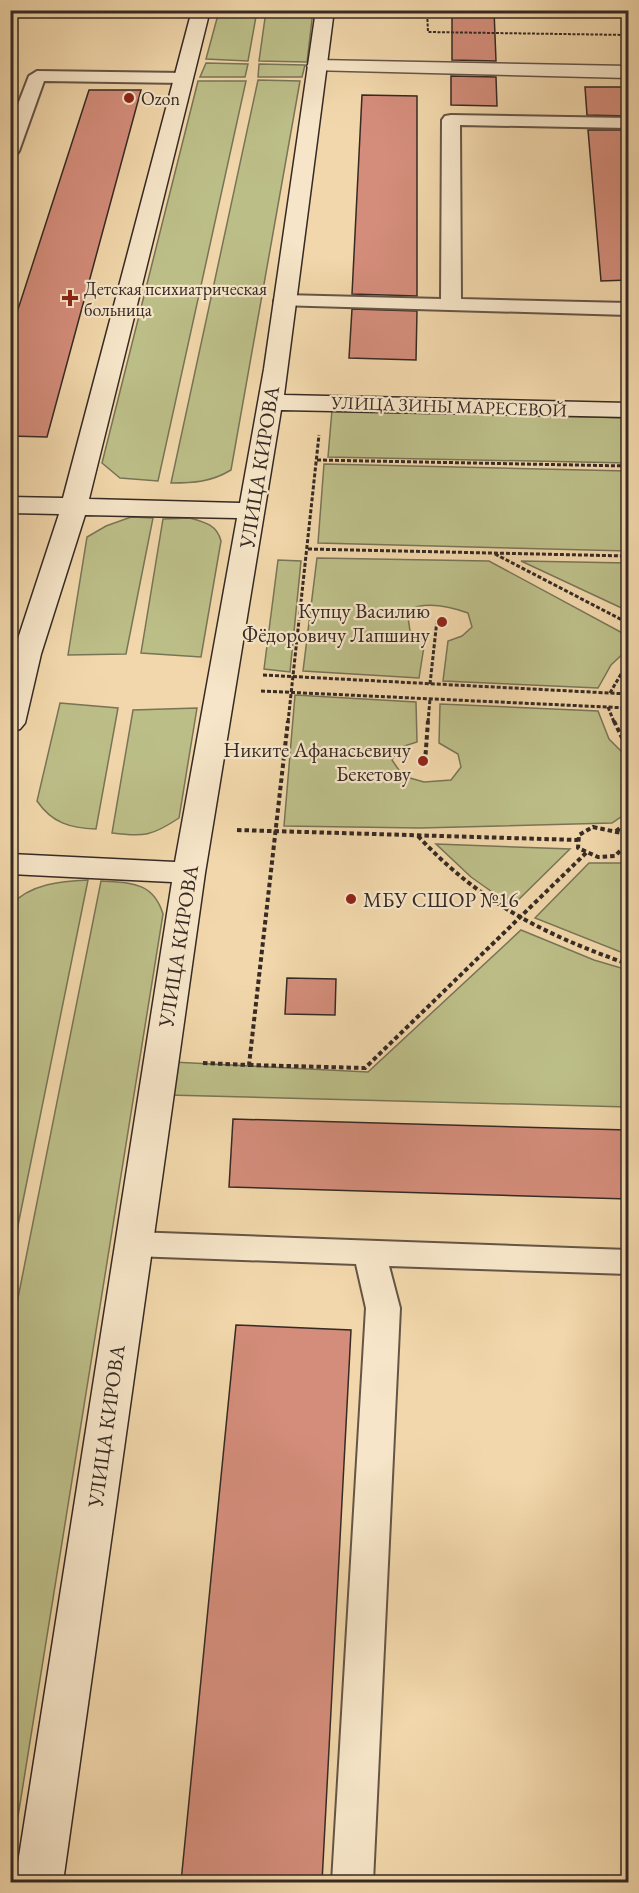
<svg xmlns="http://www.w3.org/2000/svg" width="639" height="1893" font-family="'EB Garamond',serif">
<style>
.green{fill:#bcbe88;stroke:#797456;stroke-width:1.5}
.building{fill:#d48d7b;stroke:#362a24;stroke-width:1.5}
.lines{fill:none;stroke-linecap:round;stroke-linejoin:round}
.lane-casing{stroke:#655546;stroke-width:4}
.street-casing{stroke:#655546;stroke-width:3}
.secondary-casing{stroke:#362a24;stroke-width:3}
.path-far2{stroke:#362a24;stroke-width:2;stroke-dasharray:3 1.5;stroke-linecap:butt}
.path-far1{stroke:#362a24;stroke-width:3;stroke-dasharray:4 2;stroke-linecap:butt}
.path{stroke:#362a24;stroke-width:4;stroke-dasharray:4.5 3;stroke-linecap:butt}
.lane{fill:#f6e5c8;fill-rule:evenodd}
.street{fill:#f6e5c8;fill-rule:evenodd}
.secondary{fill:#f6e5c8;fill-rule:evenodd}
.poi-dot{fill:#8f2418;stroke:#f6e5c8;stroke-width:2}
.labels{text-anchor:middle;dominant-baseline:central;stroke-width:4.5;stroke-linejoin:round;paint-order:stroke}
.far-poi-label{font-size:18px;fill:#362a24;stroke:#f6e5c8;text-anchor:start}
.far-street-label{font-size:18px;fill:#362a24;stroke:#f6e5c8}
.street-label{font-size:21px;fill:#362a24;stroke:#f6e5c8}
.poi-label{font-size:21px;fill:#362a24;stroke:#f6e5c8;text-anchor:end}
</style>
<rect width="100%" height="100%" fill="#f1d7ab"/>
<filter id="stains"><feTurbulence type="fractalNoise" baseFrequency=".00333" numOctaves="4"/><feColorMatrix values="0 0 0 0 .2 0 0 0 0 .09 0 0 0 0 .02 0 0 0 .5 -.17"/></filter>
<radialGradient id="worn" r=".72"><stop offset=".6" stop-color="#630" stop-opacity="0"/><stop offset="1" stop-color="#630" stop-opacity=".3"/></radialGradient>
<g class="green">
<polygon points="219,11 257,11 248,61 206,59"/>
<polygon points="266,11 313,11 307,62 259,61"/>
<polygon points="206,63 248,64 245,77 200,77"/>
<polygon points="259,64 305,65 302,77 258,77"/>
<path d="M258 80 300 81 231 470C211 482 194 483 171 483Z"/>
<polygon points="198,81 246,81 158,481 120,478 102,463"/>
<polygon points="332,410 628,418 628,463 328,457"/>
<polygon points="324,464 628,471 628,551 318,543"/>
<polygon points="131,517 153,518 126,654 68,655 87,537 106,526"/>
<path d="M190 518C205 522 217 525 221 541L201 657 141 653 163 519Z"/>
<path d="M317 558 489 561 628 636V649L611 665 598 688 443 681 448 641 462 636 472 627 468 613C449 606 426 601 407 610L410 631 425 640 419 678 303 671Z"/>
<polygon points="278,560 301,561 290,672 264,669"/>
<polygon points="521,561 628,563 628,611"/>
<polygon points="295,695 416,702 417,742 398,748 392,760 403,776 424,782 451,780 461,767 458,754 439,743 440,704 598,711 609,739 628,758 628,812 612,823 420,828 284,826"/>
<path d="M60 703 118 708 96 829C70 828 52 823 37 801Z"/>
<path d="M197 708 179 818C152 836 144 837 112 833L133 710Z"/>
<polygon points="436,844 570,849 512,906 471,877"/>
<polygon points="628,859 628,955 535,918 589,863 624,863"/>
<path d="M88 880 11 1260V905C30 884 61 881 88 880Z"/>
<path d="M101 881C130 883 153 881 163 914L11 1860V1333Z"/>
<polygon points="521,930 594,960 628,970 628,1107 168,1095 173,1062 368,1072"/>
</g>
<g class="building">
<polygon points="452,10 494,10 496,61 452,60"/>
<polygon points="451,76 496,77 497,106 451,105"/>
<polygon points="585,87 628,87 628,116 587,115"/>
<polygon points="89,90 141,90 47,437 10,436 10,334"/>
<polygon points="362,95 417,96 417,296 352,294"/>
<polygon points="588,130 628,130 628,280 601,281"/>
<polygon points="352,309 417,311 416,360 349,358"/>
<polygon points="287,978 336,979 335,1015 285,1014"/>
<polygon points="233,1119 628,1130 628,1199 229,1187"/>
<polygon points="236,1325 351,1330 322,1882 181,1882"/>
</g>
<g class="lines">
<defs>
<g id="lane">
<polygon points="37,71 184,73 192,78 184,83 44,81 19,151 16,155 10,156 10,125 29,76"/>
<polygon points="451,115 628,118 628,128 460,125 461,299 628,303 628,315 277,305 274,301 277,297 284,295 441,299 442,120 445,116"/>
<polygon points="133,1232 628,1250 628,1274 389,1266 400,1308 373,1882 332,1882 366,1308 356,1264 133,1256 121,1253 117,1244 121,1235"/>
</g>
<polygon id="street" points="317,60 628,66 628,78 310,70 307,66 310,62"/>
<polygon id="secondary" points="192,10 210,10 89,499 240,503 264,369 316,10 334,10 284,395 628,403 628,417 281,410 205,873 63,1882 15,1882 172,882 10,874 10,854 175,862 237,518 85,515 41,654 25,723 20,729 10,732 10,663 59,514 10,513 10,497 63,498"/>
</defs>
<use href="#lane" class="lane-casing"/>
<use href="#street" class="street-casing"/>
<use href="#secondary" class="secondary-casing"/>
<polyline class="path-far2" points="427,10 428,32 628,35"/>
<g class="path-far1">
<polyline points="317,460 628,466"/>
<polyline points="308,549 628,556"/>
<polyline points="495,554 628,623"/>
<polyline points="263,675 628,694"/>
<polyline points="430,684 437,620"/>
<polyline points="261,691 628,708"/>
<polyline points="610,693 628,662"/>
<polyline points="608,707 614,722"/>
<polyline points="288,722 319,435"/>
<polyline points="428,722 430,699"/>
</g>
<g class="path">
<polyline points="614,721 628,750"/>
<polyline points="425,762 428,721"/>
<polygon points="593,827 626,834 624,847 615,856 598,857 578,848 579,835"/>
<polyline points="237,830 578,840"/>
<polyline points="616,831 628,822"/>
<path d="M418 836C479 902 545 935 628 964"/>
<polyline points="203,1063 249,1065 288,721"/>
<polyline points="249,1065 365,1068 587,852"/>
</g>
<use href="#lane" class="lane"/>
<use href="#street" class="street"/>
<use href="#secondary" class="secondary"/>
</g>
<g class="poi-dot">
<circle cx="129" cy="98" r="6"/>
<path d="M67 289h6v6h6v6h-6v6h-6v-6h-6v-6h6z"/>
<circle cx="442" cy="622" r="6"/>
<circle cx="423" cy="761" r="6"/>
<circle cx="351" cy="899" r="6"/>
</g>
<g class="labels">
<g class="far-poi-label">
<text x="141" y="98">Ozon</text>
<text x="84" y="288">Детская психиатрическая<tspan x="84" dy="21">больница</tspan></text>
</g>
<g class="far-street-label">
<text transform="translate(449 406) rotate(2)">УЛИЦА ЗИНЫ МАРЕСЕВОЙ</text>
</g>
<g class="street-label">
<text transform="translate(259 467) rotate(-81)">УЛИЦА КИРОВА</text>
<text transform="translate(178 946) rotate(-81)">УЛИЦА КИРОВА</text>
<text transform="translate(106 1426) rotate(-82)">УЛИЦА КИРОВА</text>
</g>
<g class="poi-label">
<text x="430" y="610">Купцу Василию<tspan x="430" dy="24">Фёдоровичу Лапшину</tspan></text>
<text x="411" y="749">Никите Афанасьевичу<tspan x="411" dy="24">Бекетову</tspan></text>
<text x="363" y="899" text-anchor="start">МБУ СШОР №16</text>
</g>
</g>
<rect width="639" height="1893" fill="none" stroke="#f1d7ab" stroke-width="36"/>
<rect x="12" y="12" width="615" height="1869" fill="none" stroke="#362a24" stroke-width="3"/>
<rect x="18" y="18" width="603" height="1857" fill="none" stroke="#362a24" stroke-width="1.5"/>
<rect width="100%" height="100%" filter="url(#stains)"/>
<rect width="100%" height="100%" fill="url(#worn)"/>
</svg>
